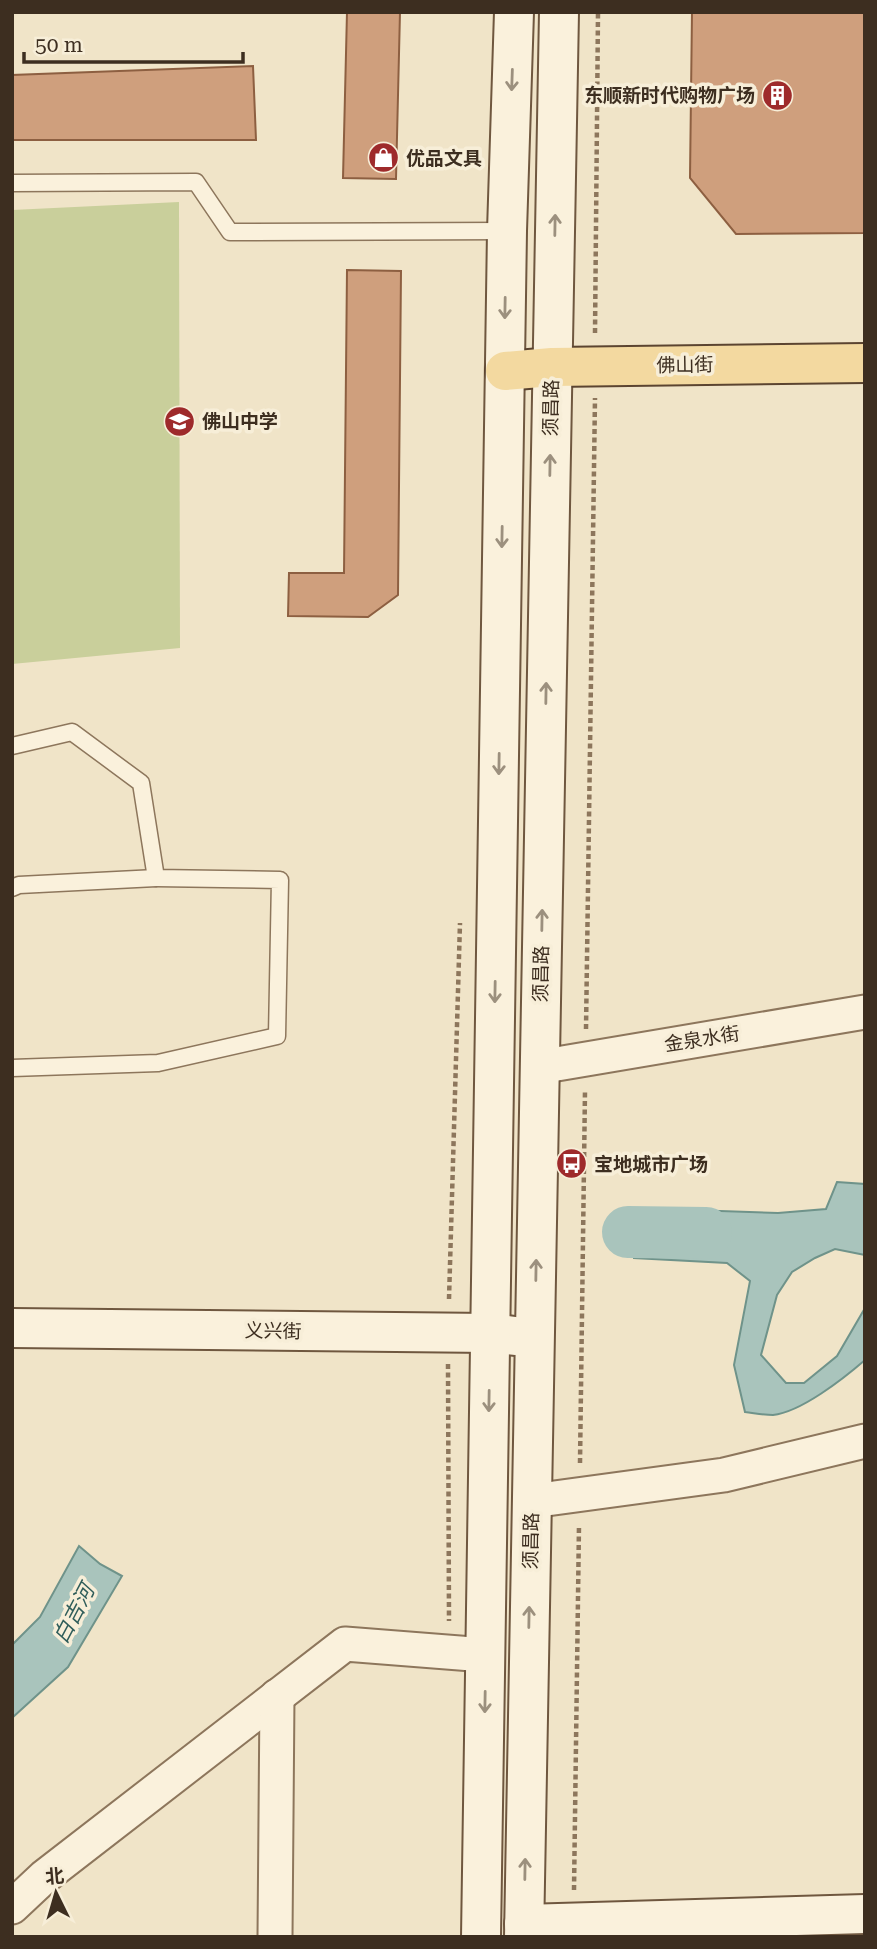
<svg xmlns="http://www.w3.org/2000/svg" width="877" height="1949" font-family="'Roboto Serif','Noto Sans SC',serif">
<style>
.green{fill:#c9cf9b}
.water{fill:#a9c4bc;stroke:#6f938a;stroke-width:2}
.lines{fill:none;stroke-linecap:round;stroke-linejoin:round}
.river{stroke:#a9c4bc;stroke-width:52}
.building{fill:#cf9f7d;stroke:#8d5f41;stroke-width:2}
.lane-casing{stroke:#8d765c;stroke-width:19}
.street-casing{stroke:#8d765c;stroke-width:37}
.secondary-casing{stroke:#6f573f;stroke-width:42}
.primary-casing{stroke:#5b4430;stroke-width:42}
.path{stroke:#8d765c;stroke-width:4.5;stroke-dasharray:5 3.5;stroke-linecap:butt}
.lane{stroke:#faf1dc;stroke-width:16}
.street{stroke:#faf1dc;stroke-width:33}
.secondary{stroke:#faf1dc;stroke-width:38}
.primary{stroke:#f3d9a0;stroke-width:38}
.oneway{stroke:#9c907e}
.labels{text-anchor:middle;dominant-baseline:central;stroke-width:7;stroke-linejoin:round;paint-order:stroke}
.poi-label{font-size:19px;font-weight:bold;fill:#3d2e20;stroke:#f7eed8;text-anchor:start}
.street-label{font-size:19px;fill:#3d2e20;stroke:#f7eed8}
.water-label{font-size:21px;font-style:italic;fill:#2f5d5a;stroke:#f7eed8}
</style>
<rect width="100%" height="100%" fill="#f0e4c8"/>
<polygon class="green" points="179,202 180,648 12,664 12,210"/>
<g class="water">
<path d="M837 1182 865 1184V1255L835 1249 815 1258 792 1272 777 1295 761 1355 786 1383H804L837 1356 865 1308V1360C843 1379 801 1412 773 1415 764 1415 754 1413 745 1412L734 1365 750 1281 727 1263 634 1258 633 1208 778 1213 826 1209Z"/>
<polygon points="79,1546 100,1564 122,1576 68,1667 12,1718 12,1645 40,1617"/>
</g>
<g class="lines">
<polyline class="river" points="628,1232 706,1233"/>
</g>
<g class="building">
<polygon points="347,12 400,12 396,179 343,178"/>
<polygon points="692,12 865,12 865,233 736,234 690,178"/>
<polygon points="253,66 256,140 12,140 12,75"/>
<polygon points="347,270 401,271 398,595 368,617 288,616 289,573 344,573"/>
</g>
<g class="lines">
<defs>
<g id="lane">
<polyline points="12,183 196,182 230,232 507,231"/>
<polyline points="12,746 72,732 141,783 156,878 280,880 277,1036 158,1063 12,1068"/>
<polyline points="12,888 19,885 156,878"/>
</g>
<g id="street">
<polyline points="539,1067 865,1012"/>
<polyline points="532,1501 724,1475 865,1441"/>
<polyline points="12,1907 44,1877 345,1644 485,1655"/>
<polyline points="275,1937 277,1696"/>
</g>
<g id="secondary">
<polyline points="12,1328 490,1333 515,1336"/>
<polyline points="524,1924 865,1914"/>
<polyline points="481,1937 507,231 514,12"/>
<polyline points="524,1937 559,12"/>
</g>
<polyline id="primary" points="505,371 552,367 865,363"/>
</defs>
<use href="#lane" class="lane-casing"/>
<use href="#street" class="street-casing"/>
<use href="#secondary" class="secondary-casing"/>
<use href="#primary" class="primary-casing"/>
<g class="path">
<polyline points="595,333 598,12"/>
<polyline points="586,1029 595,398"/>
<polyline points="449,1299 460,923"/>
<polyline points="448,1364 449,1621"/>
<polyline points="580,1463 585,1091"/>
<polyline points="574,1890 579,1525"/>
</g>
<use href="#lane" class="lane"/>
<use href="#street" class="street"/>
<use href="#secondary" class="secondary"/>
<use href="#primary" class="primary"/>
</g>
<defs><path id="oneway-shaft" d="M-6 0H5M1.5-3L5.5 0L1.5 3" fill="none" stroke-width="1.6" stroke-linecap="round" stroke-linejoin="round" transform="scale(1.75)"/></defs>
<g class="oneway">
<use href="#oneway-shaft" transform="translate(512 80) rotate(92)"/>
<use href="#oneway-shaft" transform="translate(555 225) rotate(-89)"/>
<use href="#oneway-shaft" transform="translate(505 308) rotate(91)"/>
<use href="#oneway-shaft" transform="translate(550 465) rotate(-89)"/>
<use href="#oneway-shaft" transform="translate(502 537) rotate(91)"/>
<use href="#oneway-shaft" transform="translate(546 693) rotate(-89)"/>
<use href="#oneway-shaft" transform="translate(499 764) rotate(91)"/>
<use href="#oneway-shaft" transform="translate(542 920) rotate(-89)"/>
<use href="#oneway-shaft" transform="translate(495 992) rotate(91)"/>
<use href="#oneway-shaft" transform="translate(536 1270) rotate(-89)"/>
<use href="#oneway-shaft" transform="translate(489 1401) rotate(91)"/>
<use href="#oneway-shaft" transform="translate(529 1617) rotate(-89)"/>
<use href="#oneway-shaft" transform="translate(485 1702) rotate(91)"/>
<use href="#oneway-shaft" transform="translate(525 1869) rotate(-89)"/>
</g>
<defs>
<symbol id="building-disc" viewBox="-11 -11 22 22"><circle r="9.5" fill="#9e2a2b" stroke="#f7eed8"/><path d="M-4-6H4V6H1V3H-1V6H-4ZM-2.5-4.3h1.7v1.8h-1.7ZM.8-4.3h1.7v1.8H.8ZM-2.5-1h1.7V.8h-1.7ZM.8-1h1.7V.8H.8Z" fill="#fff"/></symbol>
<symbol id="shop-disc" viewBox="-11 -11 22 22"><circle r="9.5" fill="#9e2a2b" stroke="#f7eed8"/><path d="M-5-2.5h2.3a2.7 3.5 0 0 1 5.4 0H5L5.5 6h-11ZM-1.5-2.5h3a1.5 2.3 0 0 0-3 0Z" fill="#fff"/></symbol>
<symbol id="school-disc" viewBox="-11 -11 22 22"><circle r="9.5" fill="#9e2a2b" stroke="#f7eed8"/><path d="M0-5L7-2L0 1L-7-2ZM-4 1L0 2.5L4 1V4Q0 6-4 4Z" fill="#fff"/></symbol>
<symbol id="bus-disc" viewBox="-11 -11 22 22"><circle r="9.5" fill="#9e2a2b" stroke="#f7eed8"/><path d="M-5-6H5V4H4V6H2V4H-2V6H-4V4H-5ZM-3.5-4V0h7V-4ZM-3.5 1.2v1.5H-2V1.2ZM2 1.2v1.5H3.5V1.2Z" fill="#fff"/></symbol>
</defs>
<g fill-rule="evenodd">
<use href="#building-disc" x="760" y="78" width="35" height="35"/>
<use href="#shop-disc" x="366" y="140" width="35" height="35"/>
<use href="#school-disc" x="162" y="404" width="35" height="35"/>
<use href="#bus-disc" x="554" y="1146" width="35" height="35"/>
</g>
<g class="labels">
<g class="poi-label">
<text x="755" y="95" text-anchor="end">东顺新时代购物广场</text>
<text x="406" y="158">优品文具</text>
<text x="202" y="421">佛山中学</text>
<text x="594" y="1164">宝地城市广场</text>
</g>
<g class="street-label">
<text transform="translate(685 365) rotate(-1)">佛山街</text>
<text transform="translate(551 408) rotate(-89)">须昌路</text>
<text transform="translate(541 974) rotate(-89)">须昌路</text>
<text transform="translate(702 1039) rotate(-9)">金泉水街</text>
<text transform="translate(273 1331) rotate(1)">义兴街</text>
<text transform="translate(531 1541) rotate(-89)">须昌路</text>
</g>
<g class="water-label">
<text transform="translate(74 1614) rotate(-62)">白吉河</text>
</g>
</g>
<rect width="877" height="1949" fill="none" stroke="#3d2e20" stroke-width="28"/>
<g transform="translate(56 1893) rotate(355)" stroke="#f7eed8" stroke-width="5" paint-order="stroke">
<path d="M0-5L12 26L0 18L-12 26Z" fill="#3d2e20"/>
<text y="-10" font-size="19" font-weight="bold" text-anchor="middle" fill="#3d2e20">北</text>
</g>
<path d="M24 52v10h219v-10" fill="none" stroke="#3d2e20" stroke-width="3.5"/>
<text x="35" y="52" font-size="21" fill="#3d2e20" stroke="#f7eed8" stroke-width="5" paint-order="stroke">50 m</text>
</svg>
